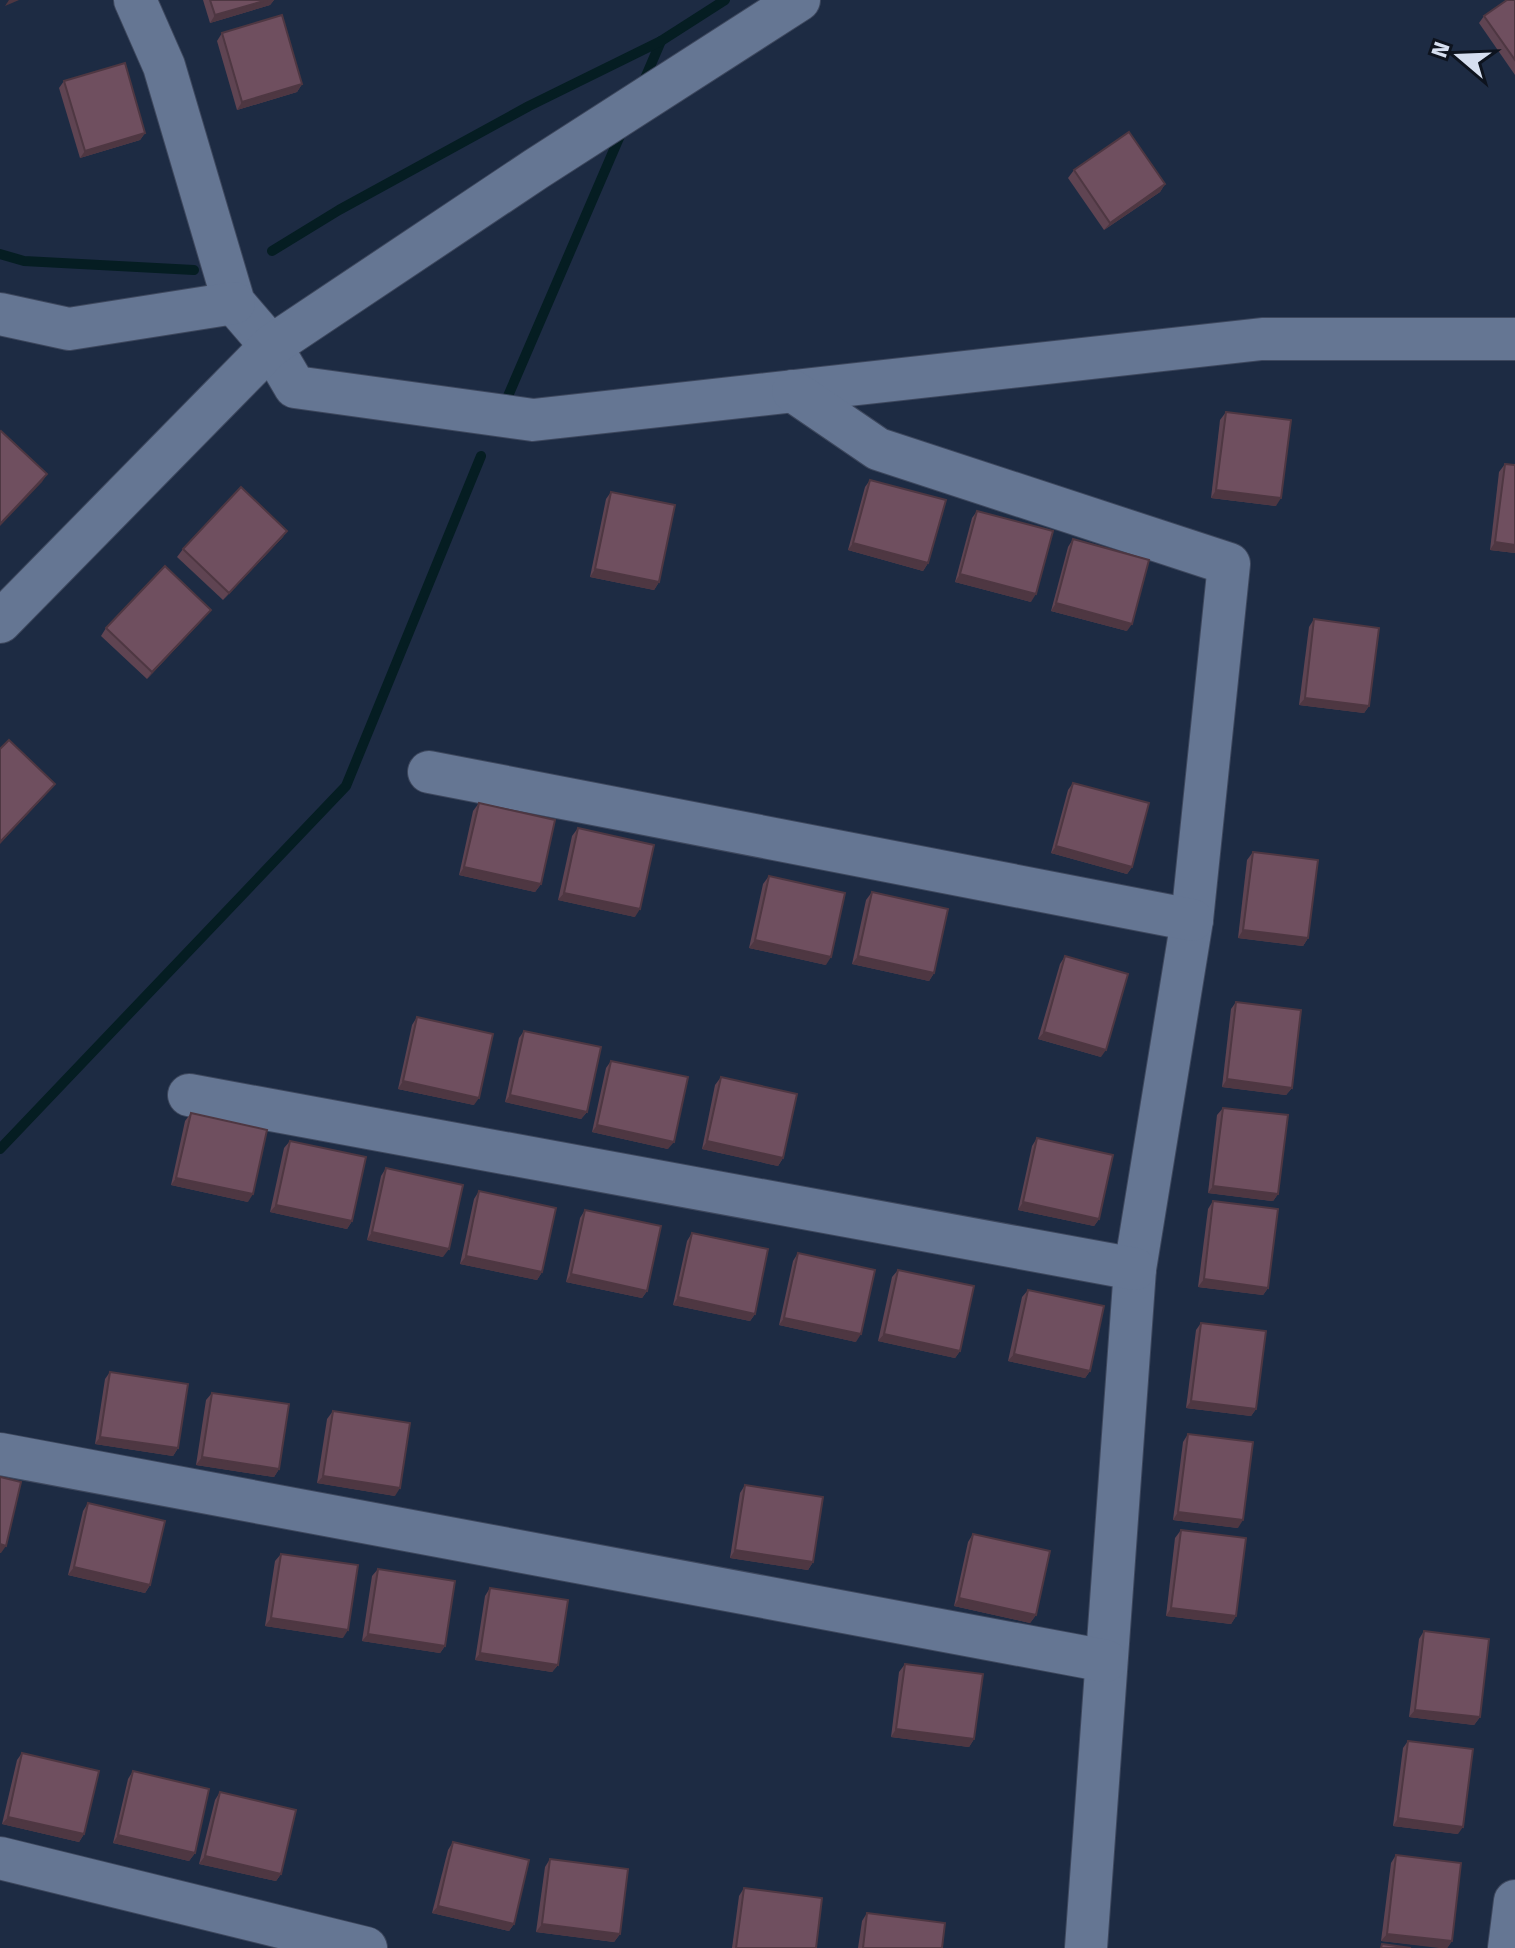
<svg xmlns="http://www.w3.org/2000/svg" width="1515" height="1948" font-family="'Fira Sans',sans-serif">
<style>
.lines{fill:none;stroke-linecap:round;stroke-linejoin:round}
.stream{stroke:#051d22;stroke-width:10}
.minor-casing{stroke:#3d475d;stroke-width:44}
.minor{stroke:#657693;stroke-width:42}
.wall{fill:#5f4452}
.shaded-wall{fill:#4e3742}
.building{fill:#6f4f5f;stroke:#4e3742;stroke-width:2}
</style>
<rect width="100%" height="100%" fill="#1d2b43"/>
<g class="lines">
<g class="stream">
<polyline points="643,83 661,41"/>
<polyline points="272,251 339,210 529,106 661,41 725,0"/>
<polyline points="0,254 24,261 194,270"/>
<polyline points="508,396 622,131"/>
<polyline points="0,1149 346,786 481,456"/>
</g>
<defs>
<g id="minor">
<polyline points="135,0 164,66 234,303 271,346 295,387 533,420 1262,339 1515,339"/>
<polyline points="0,314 69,329 234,303"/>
<polyline points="793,391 878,449 1229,564 1192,920 1135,1269 1086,1948"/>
<polyline points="0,622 271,346 536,169 799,0"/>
<polyline points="429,772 1192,920"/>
<polyline points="189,1095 1135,1269"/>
<polyline points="0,1454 1106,1661"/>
<polyline points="0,1858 366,1948"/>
<polyline points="1509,1948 1515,1901"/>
</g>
</defs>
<use href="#minor" class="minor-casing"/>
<use href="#minor" class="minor"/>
</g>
<g class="wall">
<polygon points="203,0 274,0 270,5 210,23"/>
<polygon points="1515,0 1515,75 1479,23 1484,16"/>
<polygon points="222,33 302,84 297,92 237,110 217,41"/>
<polygon points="64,81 145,133 140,140 80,158 59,88"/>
<polygon points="1074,170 1165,184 1160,192 1104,230 1068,178"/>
<polygon points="1226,412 1276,506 1211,498 1220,420"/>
<polygon points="1505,464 1515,465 1515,553 1490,550 1499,472"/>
<polygon points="870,480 928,563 923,571 848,550 865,487"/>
<polygon points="611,492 659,582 654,590 590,577 606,499"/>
<polygon points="977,511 1031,602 955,582 972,518"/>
<polygon points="287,531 282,538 223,600 177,557 183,549"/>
<polygon points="1073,539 1127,631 1051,611 1068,547"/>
<polygon points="211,610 205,617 147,679 101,636 106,628"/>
<polygon points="1314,619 1369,706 1364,713 1299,705 1309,627"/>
<polygon points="1073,783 1132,867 1127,874 1051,853 1068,790"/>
<polygon points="479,803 541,884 535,892 459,875 473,811"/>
<polygon points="578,828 635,917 558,900 572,836"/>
<polygon points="1253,852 1308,938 1303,946 1238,938 1247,860"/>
<polygon points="769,876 826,965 749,948 763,884"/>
<polygon points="872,892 934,973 929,981 852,964 866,900"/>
<polygon points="1065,956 1101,1057 1038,1039 1060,964"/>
<polygon points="1236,1002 1292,1088 1286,1095 1222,1087 1231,1009"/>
<polygon points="417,1017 474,1105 398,1089 412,1025"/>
<polygon points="524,1031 587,1112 581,1119 505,1102 519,1038"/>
<polygon points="611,1061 668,1149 592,1132 606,1068"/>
<polygon points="721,1077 783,1158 778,1166 702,1149 715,1085"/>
<polygon points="1223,1108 1278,1194 1273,1201 1208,1193 1217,1115"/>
<polygon points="191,1113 248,1202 171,1185 185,1121"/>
<polygon points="1037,1138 1099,1219 1094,1226 1018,1210 1032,1146"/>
<polygon points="290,1141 352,1221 347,1229 270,1212 284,1148"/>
<polygon points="386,1168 443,1257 367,1240 381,1176"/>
<polygon points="479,1191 542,1272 537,1280 460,1264 474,1199"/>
<polygon points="1213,1201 1268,1288 1263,1295 1198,1287 1208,1209"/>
<polygon points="585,1210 647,1291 642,1298 566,1282 580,1218"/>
<polygon points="692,1233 755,1314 750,1321 673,1305 687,1241"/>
<polygon points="798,1253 856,1342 779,1325 793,1261"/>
<polygon points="898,1270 960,1351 955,1358 878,1341 892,1277"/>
<polygon points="1028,1290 1090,1371 1085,1378 1008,1361 1022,1297"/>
<polygon points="1201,1323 1256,1409 1251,1416 1186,1408 1196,1330"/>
<polygon points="110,1372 178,1448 173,1456 95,1444 105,1379"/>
<polygon points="212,1393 279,1469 274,1477 196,1465 206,1400"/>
<polygon points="333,1411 395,1496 317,1483 327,1419"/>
<polygon points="1188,1434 1238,1528 1173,1520 1183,1442"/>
<polygon points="745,1485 813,1562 808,1570 730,1558 740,1493"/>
<polygon points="88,1503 150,1585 145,1593 68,1575 83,1511"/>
<polygon points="1181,1530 1236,1616 1231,1624 1166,1616 1175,1538"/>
<polygon points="973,1534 1036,1615 1030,1623 954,1606 968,1542"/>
<polygon points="281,1554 343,1638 265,1626 275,1561"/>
<polygon points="378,1569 445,1646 440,1653 362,1641 372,1576"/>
<polygon points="490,1588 558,1665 552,1672 475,1660 485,1596"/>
<polygon points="1424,1631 1480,1717 1474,1725 1409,1717 1419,1639"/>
<polygon points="905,1664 974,1739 969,1747 891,1737 899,1672"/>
<polygon points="1408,1741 1458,1834 1393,1826 1403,1748"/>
<polygon points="22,1753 84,1834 79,1842 2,1824 17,1760"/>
<polygon points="133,1771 195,1853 189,1861 113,1843 128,1779"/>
<polygon points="220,1792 281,1874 276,1881 199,1864 215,1800"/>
<polygon points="453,1842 514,1924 509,1931 432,1913 448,1850"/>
<polygon points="1396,1855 1452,1941 1447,1948 1381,1941 1391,1863"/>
<polygon points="550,1859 620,1934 614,1942 536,1932 545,1867"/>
<polygon points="744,1888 816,1948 732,1948 739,1896"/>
<polygon points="867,1913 942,1948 858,1948 862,1921"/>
</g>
<g class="shaded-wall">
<polygon points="9,0 19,0 5,6"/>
<polygon points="267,0 274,0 270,5 210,23 215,15"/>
<polygon points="302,84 297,92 237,110 242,102"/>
<polygon points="145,133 140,140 80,158 85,151"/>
<polygon points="1165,184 1160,192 1104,230 1110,223"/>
<polygon points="47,474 42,482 0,526 0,524"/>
<polygon points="1216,490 1281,498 1276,506 1211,498"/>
<polygon points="287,531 282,538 223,600 229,593"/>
<polygon points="1495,542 1515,545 1515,553 1490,550"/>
<polygon points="853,543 928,563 923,571 848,550"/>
<polygon points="595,569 659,582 654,590 590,577"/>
<polygon points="960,574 1036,594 1031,602 955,582"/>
<polygon points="1056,603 1132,624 1127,631 1051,611"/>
<polygon points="211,610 205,617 147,679 152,672"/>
<polygon points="1305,698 1369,706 1364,713 1299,705"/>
<polygon points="55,784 49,791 0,844 0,842"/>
<polygon points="1056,846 1132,867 1127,874 1051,853"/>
<polygon points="464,867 541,884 535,892 459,875"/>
<polygon points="564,893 640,909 635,917 558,900"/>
<polygon points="1243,930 1308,938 1303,946 1238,938"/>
<polygon points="755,940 831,957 826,965 749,948"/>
<polygon points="858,956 934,973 929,981 852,964"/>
<polygon points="1044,1032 1106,1050 1101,1057 1038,1039"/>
<polygon points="1227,1079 1292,1088 1286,1095 1222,1087"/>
<polygon points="403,1081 479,1098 474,1105 398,1089"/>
<polygon points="510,1095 587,1112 581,1119 505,1102"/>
<polygon points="597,1125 674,1142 668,1149 592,1132"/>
<polygon points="707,1141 783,1158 778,1166 702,1149"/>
<polygon points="176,1178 253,1194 248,1202 171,1185"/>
<polygon points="1213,1186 1278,1194 1273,1201 1208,1193"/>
<polygon points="1023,1202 1099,1219 1094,1226 1018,1210"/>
<polygon points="276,1205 352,1221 347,1229 270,1212"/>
<polygon points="372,1232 449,1249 443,1257 367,1240"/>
<polygon points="466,1256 542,1272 537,1280 460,1264"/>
<polygon points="571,1274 647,1291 642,1298 566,1282"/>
<polygon points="1204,1279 1268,1288 1263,1295 1198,1287"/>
<polygon points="678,1297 755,1314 750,1321 673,1305"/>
<polygon points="784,1318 861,1334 856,1342 779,1325"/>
<polygon points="884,1334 960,1351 955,1358 878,1341"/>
<polygon points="1014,1354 1090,1371 1085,1378 1008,1361"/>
<polygon points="1191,1401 1256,1409 1251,1416 1186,1408"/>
<polygon points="100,1437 178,1448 173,1456 95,1444"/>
<polygon points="202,1457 279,1469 274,1477 196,1465"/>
<polygon points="323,1476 400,1488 395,1496 317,1483"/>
<polygon points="1178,1512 1243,1520 1238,1528 1173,1520"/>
<polygon points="0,1544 6,1546 1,1553 0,1553"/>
<polygon points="735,1550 813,1562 808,1570 730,1558"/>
<polygon points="74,1567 150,1585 145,1593 68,1575"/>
<polygon points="959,1598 1036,1615 1030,1623 954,1606"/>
<polygon points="1171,1608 1236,1616 1231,1624 1166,1616"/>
<polygon points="271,1618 348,1630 343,1638 265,1626"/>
<polygon points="368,1634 445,1646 440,1653 362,1641"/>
<polygon points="480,1653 558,1665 552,1672 475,1660"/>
<polygon points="1415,1710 1480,1717 1474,1725 1409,1717"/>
<polygon points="896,1729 974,1739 969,1747 891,1737"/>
<polygon points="8,1817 84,1834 79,1842 2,1824"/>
<polygon points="1398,1818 1463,1827 1458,1834 1393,1826"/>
<polygon points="118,1835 195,1853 189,1861 113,1843"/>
<polygon points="205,1856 281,1874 276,1881 199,1864"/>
<polygon points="438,1906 514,1924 509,1931 432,1913"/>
<polygon points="542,1924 620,1934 614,1942 536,1932"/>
<polygon points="1387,1934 1452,1941 1447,1948 1439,1948 1381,1941"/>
</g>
<g class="building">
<polygon points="210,0 267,0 215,15"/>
<polygon points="1507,0 1515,0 1515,60 1484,16"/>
<polygon points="282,15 302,84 242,102 222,33"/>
<polygon points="125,63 145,133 85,151 64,81"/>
<polygon points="1129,132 1165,184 1110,223 1074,170"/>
<polygon points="1226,412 1291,420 1281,498 1216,490"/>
<polygon points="1,431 47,474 0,524 0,432"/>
<polygon points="1505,464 1515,465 1515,545 1495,542"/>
<polygon points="870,480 946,500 928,563 853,543"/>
<polygon points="241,487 287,531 229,593 183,549"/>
<polygon points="611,492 675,505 659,582 595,569"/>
<polygon points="977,511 1053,531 1036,594 960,574"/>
<polygon points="1073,539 1149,560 1132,624 1056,603"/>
<polygon points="165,566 211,610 152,672 106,628"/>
<polygon points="1314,619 1379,628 1369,706 1305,698"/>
<polygon points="9,740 55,784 0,842 0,749"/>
<polygon points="1073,783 1149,803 1132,867 1056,846"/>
<polygon points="479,803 555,820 541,884 464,867"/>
<polygon points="578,828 654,845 640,909 564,893"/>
<polygon points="1253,852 1318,860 1308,938 1243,930"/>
<polygon points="769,876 845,893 831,957 755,940"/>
<polygon points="872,892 948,909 934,973 858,956"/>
<polygon points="1065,956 1128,974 1106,1050 1044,1032"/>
<polygon points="1236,1002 1301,1010 1292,1088 1227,1079"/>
<polygon points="417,1017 493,1034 479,1098 403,1081"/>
<polygon points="524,1031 601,1047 587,1112 510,1095"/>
<polygon points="611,1061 688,1077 674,1142 597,1125"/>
<polygon points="721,1077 797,1094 783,1158 707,1141"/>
<polygon points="1223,1108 1288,1115 1278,1194 1213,1186"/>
<polygon points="191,1113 267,1130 253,1194 176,1178"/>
<polygon points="1037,1138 1113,1155 1099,1219 1023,1202"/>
<polygon points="290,1141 366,1157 352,1221 276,1205"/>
<polygon points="386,1168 463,1185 449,1249 372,1232"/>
<polygon points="479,1191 556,1208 542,1272 466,1256"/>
<polygon points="1213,1201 1278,1209 1268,1288 1204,1279"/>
<polygon points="585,1210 661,1226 647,1291 571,1274"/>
<polygon points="692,1233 768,1249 755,1314 678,1297"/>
<polygon points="798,1253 875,1270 861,1334 784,1318"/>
<polygon points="898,1270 974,1286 960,1351 884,1334"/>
<polygon points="1028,1290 1104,1306 1090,1371 1014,1354"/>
<polygon points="1201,1323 1266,1331 1256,1409 1191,1401"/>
<polygon points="110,1372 188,1384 178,1448 100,1437"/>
<polygon points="212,1393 289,1404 279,1469 202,1457"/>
<polygon points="333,1411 410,1423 400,1488 323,1476"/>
<polygon points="1188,1434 1253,1442 1243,1520 1178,1512"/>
<polygon points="0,1477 21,1482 6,1546 0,1544"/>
<polygon points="745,1485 823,1497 813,1562 735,1550"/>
<polygon points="88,1503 165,1521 150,1585 74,1567"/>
<polygon points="1181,1530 1246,1538 1236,1616 1171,1608"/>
<polygon points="973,1534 1050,1551 1036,1615 959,1598"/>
<polygon points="281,1554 358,1565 348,1630 271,1618"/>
<polygon points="378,1569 455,1581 445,1646 368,1634"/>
<polygon points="490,1588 568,1600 558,1665 480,1653"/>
<polygon points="1424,1631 1489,1639 1480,1717 1415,1710"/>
<polygon points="905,1664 983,1674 974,1739 896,1729"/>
<polygon points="1408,1741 1473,1749 1463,1827 1398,1818"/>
<polygon points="22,1753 99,1771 84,1834 8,1817"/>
<polygon points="133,1771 209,1789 195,1853 118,1835"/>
<polygon points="220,1792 296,1810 281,1874 205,1856"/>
<polygon points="453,1842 529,1860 514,1924 438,1906"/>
<polygon points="1396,1855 1461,1863 1452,1941 1387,1934"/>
<polygon points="550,1859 628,1869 620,1934 542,1924"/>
<polygon points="744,1888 822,1898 816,1948 736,1948"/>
<polygon points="867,1913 945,1923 942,1948 863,1948"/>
<polygon points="1382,1944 1411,1948 1381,1948"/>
</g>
<g transform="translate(1459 56) rotate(289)" stroke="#0d131e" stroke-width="6" paint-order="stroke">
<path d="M0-6L14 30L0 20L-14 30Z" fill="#d6dff0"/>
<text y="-12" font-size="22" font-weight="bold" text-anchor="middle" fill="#d6dff0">N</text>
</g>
</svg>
